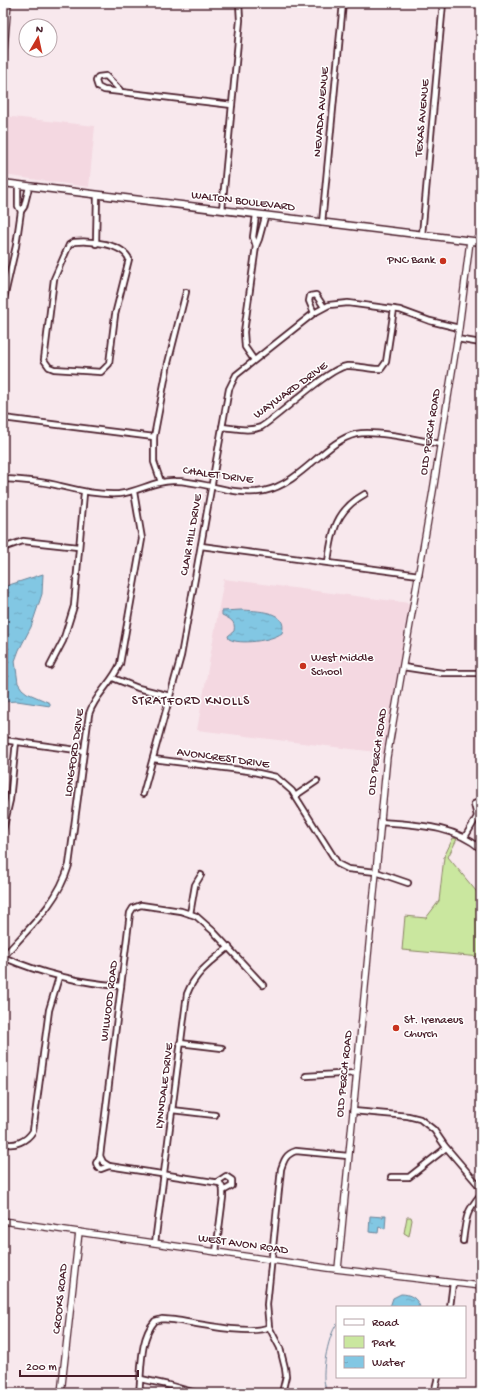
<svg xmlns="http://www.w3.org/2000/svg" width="484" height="1396" font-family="'Gochi Hand',sans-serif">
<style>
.built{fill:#f4d8e1}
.green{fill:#cae79f;stroke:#8a8365}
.water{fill:url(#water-ripples);stroke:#6c8499}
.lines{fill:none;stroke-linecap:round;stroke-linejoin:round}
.stream{stroke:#6c8499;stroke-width:1}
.minor-casing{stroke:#4a1f2b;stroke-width:8}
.tertiary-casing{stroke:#4a1f2b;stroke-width:8}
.secondary-casing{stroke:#4a1f2b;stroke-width:9}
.minor{stroke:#fff;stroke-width:4.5}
.tertiary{stroke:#fff;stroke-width:5.5}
.secondary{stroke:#fff;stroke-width:6}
.poi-dot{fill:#c8321e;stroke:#fff;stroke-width:1.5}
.labels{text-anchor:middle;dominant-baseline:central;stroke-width:3;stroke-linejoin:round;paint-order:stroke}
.street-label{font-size:12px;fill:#4a1f2b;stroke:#fff}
.poi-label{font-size:12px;fill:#4a1f2b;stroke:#fff;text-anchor:start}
.neighbourhood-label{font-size:13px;letter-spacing:1px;fill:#4a1f2b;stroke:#fff}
</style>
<defs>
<pattern id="water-ripples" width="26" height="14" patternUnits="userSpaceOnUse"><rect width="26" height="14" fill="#82c7e3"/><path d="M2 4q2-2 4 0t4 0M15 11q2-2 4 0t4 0" fill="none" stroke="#72aac3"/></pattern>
</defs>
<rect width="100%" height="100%" fill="#f8e8ed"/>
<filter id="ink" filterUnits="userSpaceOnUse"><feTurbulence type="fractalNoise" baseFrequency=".025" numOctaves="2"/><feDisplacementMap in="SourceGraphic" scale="8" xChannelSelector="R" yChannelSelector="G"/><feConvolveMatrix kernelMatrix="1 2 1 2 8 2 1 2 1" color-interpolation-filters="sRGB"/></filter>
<g filter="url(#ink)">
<g class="built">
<polygon points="3,116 95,126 89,187 3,175"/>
<polygon points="224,579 409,603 384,753 197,730"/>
</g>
<g class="green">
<polygon points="453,838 457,839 448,857 481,897 481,957 402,950 405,916 426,918 439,901 444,857"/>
<polygon points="407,1217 411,1217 412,1220 409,1236 404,1233"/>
</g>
<g class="water">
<polygon points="43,574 42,594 31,627 19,650 15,661 18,683 22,689 27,693 50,703 50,706 17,701 3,702 3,587"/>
<path d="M241 610C256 611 289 610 282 633 271 641 240 645 229 639L228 636 234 631C236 621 230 619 222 615V611Z"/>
<polygon points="383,1215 386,1215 385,1229 379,1226 378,1233 369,1232 370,1216 383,1217"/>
<path d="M401 1294C410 1294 417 1298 420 1307H390L393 1298Z"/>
</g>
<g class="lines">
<path class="stream" d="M328 1393C318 1382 328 1334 337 1324"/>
<defs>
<g id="minor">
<polyline points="120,90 106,76 98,77 96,81 98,87 104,90 232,105"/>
<polyline points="18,185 18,206 21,211 24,207 29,187"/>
<polyline points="222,210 240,20 239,3"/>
<polyline points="256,215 253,237 256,246"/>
<polyline points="322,223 343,3"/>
<polyline points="422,235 443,3"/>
<path d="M74 242C90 240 123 244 129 259L115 315 109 364 101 372 54 369 49 367 44 360 54 279 69 245Z"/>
<polyline points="96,244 97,195"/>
<polyline points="3,303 16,246 21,211"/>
<polyline points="314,313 309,301 310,296 316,295 324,307"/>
<polyline points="457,339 481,343"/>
<polyline points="254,360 245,347 244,332 256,246 259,239 265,217"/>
<polyline points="3,418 154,437"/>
<path d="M222 427C235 428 249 432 261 427 280 415 329 368 347 366 359 365 370 370 381 369L386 362 394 309"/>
<path d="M3 479C22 480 42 481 60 486 81 491 97 495 119 494 139 492 155 480 175 481 204 481 235 497 264 491 302 483 325 441 356 434 376 430 418 440 440 444"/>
<polyline points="161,482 154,462 154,437 168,363 186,292"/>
<polyline points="201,546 419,575"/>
<polyline points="3,548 23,541 78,547"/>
<path d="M328 562C332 531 336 510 365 494"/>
<polyline points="50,666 63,641 74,606 84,493"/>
<polyline points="403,667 442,673 481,673"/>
<polyline points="113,678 138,688 170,696"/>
<polyline points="3,740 84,751"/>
<polyline points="153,759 249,771 276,777 292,791 338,864 348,869 376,872 408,883"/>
<polyline points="143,794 181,656 227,400 229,389 236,375 314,313 329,305 348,303 400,310 430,321 459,328"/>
<polyline points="295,796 317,781"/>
<polyline points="477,816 474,804 481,801"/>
<path d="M381 822C415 825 454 825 481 849"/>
<polyline points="3,830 10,800 16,742"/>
<polyline points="465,837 481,810"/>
<polyline points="190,914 195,885 201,875"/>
<path d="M3 957C29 928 58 903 69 865L89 714C95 695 112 683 120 664L142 539 134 492"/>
<path d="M3 957C42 974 80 983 121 986"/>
<polyline points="180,1043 222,1048"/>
<polyline points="306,1076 356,1073"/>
<polyline points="172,1110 215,1115"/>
<polyline points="353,1111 408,1116 420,1119 434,1130 445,1146 481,1188"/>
<path d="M3 1143C14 1147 27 1141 33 1131L49 1010 59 977"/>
<polyline points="100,1156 96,1163 98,1168 101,1169 109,1166"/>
<polyline points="391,1177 409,1177 446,1148"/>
<polyline points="217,1182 226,1176 232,1180 232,1186 223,1191"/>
<path d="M463 1241C466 1217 466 1212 481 1194"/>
<path d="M155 1243 187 994C195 973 212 961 229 947"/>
<polyline points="216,1252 223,1197 223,1189 220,1183 109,1166 103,1162 100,1156 130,913 133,908 141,905 181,911 196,916 213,931 263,985"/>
<polyline points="450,1307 453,1283"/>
<polyline points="141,1379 168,1385 196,1393"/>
<path d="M139 1393C142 1370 139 1339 155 1321L162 1319 174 1320C196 1323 251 1336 269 1327"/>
<path d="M282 1393 286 1376 285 1368 280 1348 269 1327 267 1305 281 1169C284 1160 286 1154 296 1151L348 1156"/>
<polyline points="434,1393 438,1377"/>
</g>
<g id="tertiary">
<polyline points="3,61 8,3"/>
<polyline points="3,1221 327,1268 481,1286"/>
<polyline points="338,1269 387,757 433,491 459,328 470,241"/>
<polyline points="61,1393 79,1232"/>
</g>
<polyline id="secondary" points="3,183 481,242"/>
</defs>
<use href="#minor" class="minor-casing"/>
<use href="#tertiary" class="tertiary-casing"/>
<use href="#secondary" class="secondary-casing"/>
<use href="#minor" class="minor"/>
<use href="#tertiary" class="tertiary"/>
<use href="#secondary" class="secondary"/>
</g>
</g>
<g class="poi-dot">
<circle cx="443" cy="261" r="4"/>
<circle cx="303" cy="666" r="4"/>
<circle cx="396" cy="1028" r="4"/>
</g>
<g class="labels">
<g class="street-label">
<text transform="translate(322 112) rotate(-85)">NEVADA AVENUE</text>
<text transform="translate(423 118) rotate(-85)">TEXAS AVENUE</text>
<text transform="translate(243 202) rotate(7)">WALTON BOULEVARD</text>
<text transform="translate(291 391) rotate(-36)">WAYWARD DRIVE</text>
<text transform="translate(431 432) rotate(-81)">OLD PERCH ROAD</text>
<text transform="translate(218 476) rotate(8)">CHALET DRIVE</text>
<text transform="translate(192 535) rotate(-80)">CLAIR HILL DRIVE</text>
<text transform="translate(378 752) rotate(-82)">OLD PERCH ROAD</text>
<text transform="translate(75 753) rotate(-82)">LONGFORD DRIVE</text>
<text transform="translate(223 759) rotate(8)">AVONCREST DRIVE</text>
<text transform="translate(110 1001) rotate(-83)">WILWOOD ROAD</text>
<text transform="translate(345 1074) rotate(-84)">OLD PERCH ROAD</text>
<text transform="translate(165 1086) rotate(-83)">LYNNDALE DRIVE</text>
<text transform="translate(243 1245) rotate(8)">WEST AVON ROAD</text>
<text transform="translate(61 1299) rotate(-84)">CROOKS ROAD</text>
</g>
<g class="poi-label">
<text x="435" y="261" text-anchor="end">PNC Bank</text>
<text x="311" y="659">West Middle<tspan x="311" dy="14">School</tspan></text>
<text x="404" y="1021">St. Irenaeus<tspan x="404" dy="14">Church</tspan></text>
</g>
<g class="neighbourhood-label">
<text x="191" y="701">STRATFORD KNOLLS</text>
</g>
</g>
<rect width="484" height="1396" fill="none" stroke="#fff" stroke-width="16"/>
<rect x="8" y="8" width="468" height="1380" fill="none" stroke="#4a1f2b" stroke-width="1.5" filter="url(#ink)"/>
<rect x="336" y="1306" width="130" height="72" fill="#ffffff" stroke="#b7a5aa"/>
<rect x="344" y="1319" width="20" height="6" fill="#ffffff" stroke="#b7a5aa"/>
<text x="372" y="1326" font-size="12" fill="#4a1f2b">Road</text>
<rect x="344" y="1336" width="20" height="12" fill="#cae79f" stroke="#b7a5aa"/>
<text x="372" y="1346" font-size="12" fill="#4a1f2b">Park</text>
<rect x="344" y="1356" width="20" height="12" fill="url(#water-ripples)" stroke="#b7a5aa"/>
<text x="372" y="1366" font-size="12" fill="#4a1f2b">Water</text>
<g transform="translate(38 38) rotate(9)"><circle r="19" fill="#ffffff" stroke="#b7a5aa"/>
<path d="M0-3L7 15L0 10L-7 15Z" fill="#c8321e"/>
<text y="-6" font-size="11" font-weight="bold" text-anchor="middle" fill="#4a1f2b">N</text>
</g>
<path d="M20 1370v6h118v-6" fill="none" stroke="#4a1f2b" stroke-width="2"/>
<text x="26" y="1370" font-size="12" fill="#4a1f2b" stroke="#ffffff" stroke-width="3" paint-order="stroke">200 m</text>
</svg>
